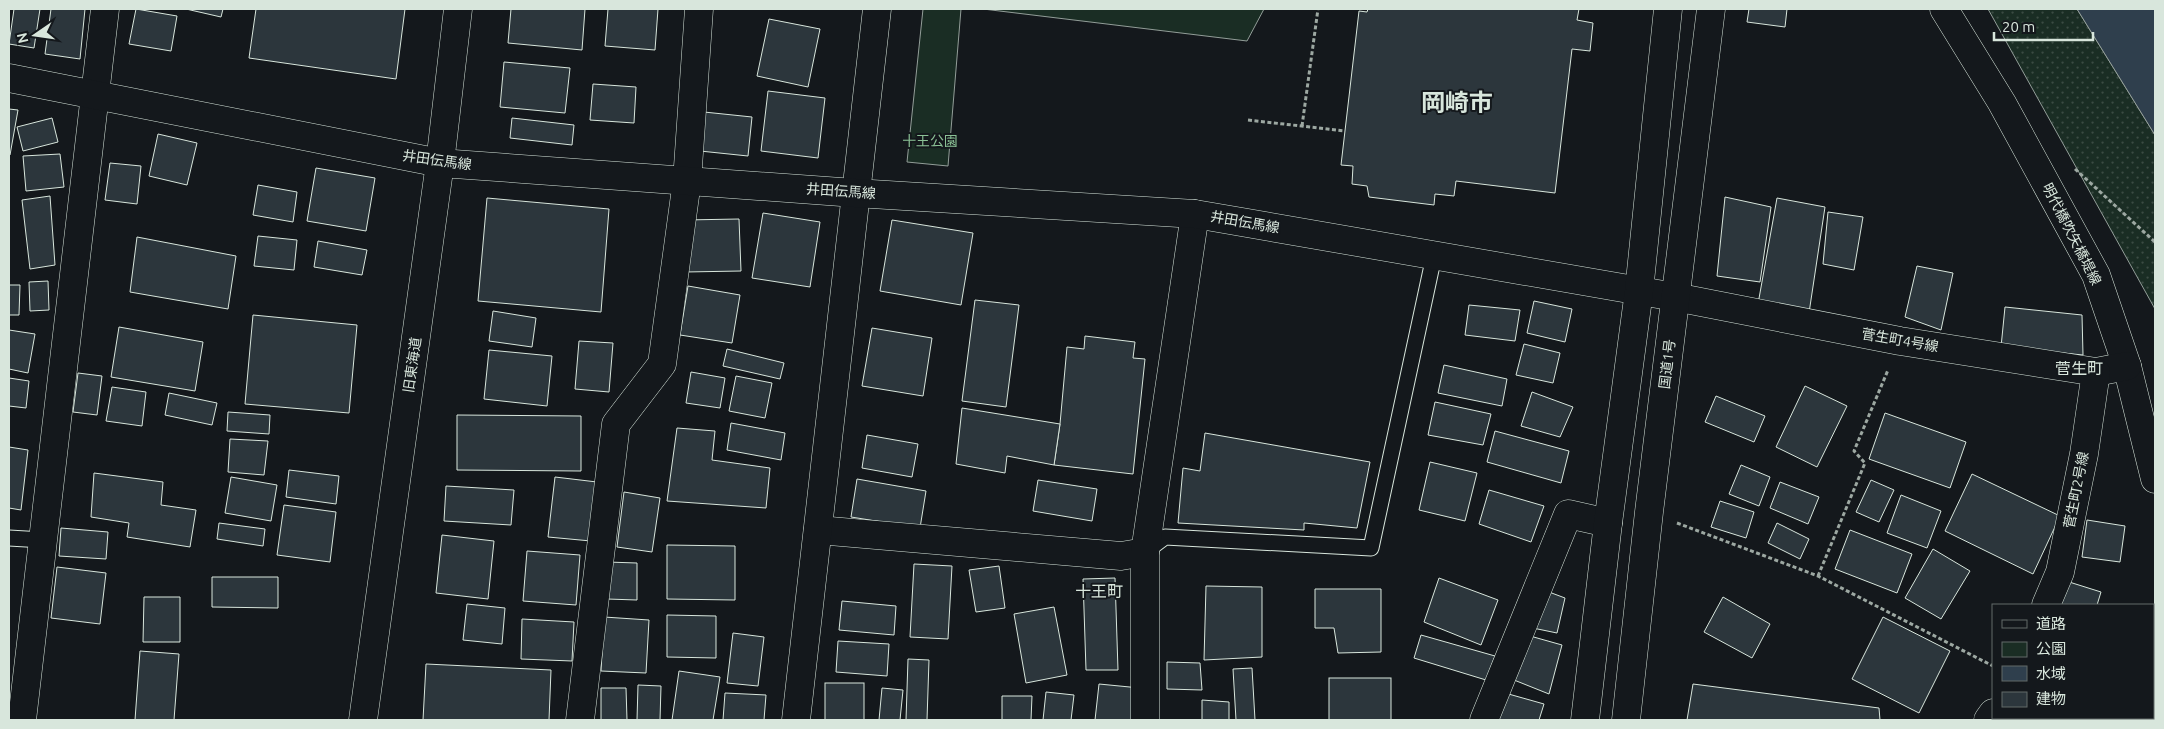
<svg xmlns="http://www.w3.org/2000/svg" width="2164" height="729" font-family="Ubuntu,'Noto Sans JP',sans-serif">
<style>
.grass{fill:url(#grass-dots);stroke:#939e99}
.park{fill:#1a2d24;stroke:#939e99}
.water{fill:#2f3f4d;stroke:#939e99}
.building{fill:#2c363c;stroke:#d8e6dc}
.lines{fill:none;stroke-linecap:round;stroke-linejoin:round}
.lane-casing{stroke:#d8e6dc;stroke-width:17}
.street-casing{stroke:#d8e6dc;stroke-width:29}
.secondary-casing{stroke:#d8e6dc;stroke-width:29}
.highway-casing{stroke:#d8e6dc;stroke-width:29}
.path{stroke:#9da8a2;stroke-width:3;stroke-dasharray:4 2.5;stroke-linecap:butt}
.lane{stroke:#14181c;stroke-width:15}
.street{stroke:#14181c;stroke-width:28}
.secondary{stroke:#14181c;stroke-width:28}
.highway{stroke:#14181c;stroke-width:28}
.labels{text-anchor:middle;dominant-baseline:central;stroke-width:4;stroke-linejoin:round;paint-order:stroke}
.park-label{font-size:14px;fill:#8ac095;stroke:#14181c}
.street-label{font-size:14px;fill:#d8e6dc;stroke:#14181c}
.quarter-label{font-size:16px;fill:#d8e6dc;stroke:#14181c}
.town-label{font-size:24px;font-weight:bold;fill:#d8e6dc;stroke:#14181c}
</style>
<defs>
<pattern id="grass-dots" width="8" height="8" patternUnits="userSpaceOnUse" patternTransform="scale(1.25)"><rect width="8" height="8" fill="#1a2d24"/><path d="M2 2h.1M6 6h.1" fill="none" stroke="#3b4b43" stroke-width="1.8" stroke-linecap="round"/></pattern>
</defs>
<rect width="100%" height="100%" fill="#14181c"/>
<polygon class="grass" points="1988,9 2077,9 2155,135 2155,309"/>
<g class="park">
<polygon points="923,9 961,9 948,166 907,162"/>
<polygon points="983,9 1264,9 1247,41"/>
</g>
<polygon class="water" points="2077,9 2155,9 2155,135"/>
<g class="building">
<polygon points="14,9 40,9 34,48 9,44"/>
<polygon points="51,9 85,9 80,59 45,54"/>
<polygon points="136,9 177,16 171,51 129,44"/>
<polygon points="186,9 223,9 221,17"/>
<polygon points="256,9 405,9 396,79 249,58"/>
<polygon points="511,9 585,9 582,50 508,43"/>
<polygon points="608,9 658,9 655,50 605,46"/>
<polygon points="1368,9 1579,9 1577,20 1593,23 1590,51 1572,49 1555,193 1456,181 1454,196 1435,194 1434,205 1369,197 1367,186 1352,184 1353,166 1341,165 1359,11 1367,12"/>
<polygon points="1749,9 1787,9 1785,27 1747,22"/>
<polygon points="769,19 820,29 808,87 757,76"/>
<polygon points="504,62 570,68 565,113 500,107"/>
<polygon points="593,84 636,87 634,123 590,120"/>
<polygon points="768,91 825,98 818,158 761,151"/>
<polygon points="9,109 18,110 10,155 9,155"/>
<polygon points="704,112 752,117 748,156 700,151"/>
<polygon points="52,118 58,142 23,151 17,127"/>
<polygon points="512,118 574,125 572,145 510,138"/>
<polygon points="158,134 197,143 187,185 149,176"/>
<polygon points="60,154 64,187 26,191 23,156"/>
<polygon points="110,163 141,166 137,204 105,200"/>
<polygon points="316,168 375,178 366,231 307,221"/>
<polygon points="258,185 297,192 293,222 253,215"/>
<polygon points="50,196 55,265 30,269 22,200"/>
<polygon points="1725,197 1771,207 1760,282 1717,276"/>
<polygon points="487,198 609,209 601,312 478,301"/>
<polygon points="1777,198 1825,207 1809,313 1758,304"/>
<polygon points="1828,212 1863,217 1854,270 1823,264"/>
<polygon points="763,213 820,222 810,287 752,278"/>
<polygon points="739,219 741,271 685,272 684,220"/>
<polygon points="892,220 973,233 961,305 880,291"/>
<polygon points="258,236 297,240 294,270 254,266"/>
<polygon points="137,237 236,256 228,309 130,292"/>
<polygon points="318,241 367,250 362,275 314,267"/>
<polygon points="1917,266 1953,273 1941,330 1905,317"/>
<polygon points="48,281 49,310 30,311 29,282"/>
<polygon points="9,285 20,285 19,315 9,315"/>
<polygon points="688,286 740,295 732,343 680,335"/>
<polygon points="975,300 1019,305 1006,407 962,401"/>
<polygon points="1534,301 1572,309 1565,342 1527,333"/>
<polygon points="1469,305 1520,310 1515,341 1465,335"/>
<polygon points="2005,307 2082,315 2083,355 2001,347"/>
<polygon points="493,311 536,318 532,347 489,341"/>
<polygon points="253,315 357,325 349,413 245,404"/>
<polygon points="119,327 203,342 195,391 111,377"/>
<polygon points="872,328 932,338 923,396 862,386"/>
<polygon points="9,330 35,334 28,373 9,369"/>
<polygon points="1085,336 1135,342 1133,358 1145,359 1133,474 1054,465 1060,424 1067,347 1084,349"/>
<polygon points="579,341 613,343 609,392 575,389"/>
<polygon points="1524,344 1560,353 1553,383 1516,375"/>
<polygon points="727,349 784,363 780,379 723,366"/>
<polygon points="489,350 552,356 547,406 484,399"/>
<polygon points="1444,365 1507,379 1502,406 1438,393"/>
<polygon points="691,372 725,378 720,408 686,403"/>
<polygon points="78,373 102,376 97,415 73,412"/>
<polygon points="736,376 772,383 765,418 729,411"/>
<polygon points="9,378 29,381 26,408 9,406"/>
<polygon points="1805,386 1847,406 1817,467 1776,447"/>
<polygon points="112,387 146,392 142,426 106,421"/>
<polygon points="1532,392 1573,407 1560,437 1521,426"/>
<polygon points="169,393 217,403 212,425 165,415"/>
<polygon points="1716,396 1765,416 1754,442 1705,422"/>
<polygon points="1435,402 1491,414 1483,445 1428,435"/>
<polygon points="962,408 1060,424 1054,465 1007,456 1005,473 956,464"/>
<polygon points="228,412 270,415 269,434 227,431"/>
<polygon points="1885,413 1966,442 1950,488 1869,459"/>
<polygon points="457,415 581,416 581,471 457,470"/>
<polygon points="731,423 785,433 781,460 727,450"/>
<polygon points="677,428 715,431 712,460 770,468 766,508 667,501"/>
<polygon points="1495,431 1569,451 1561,483 1487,462"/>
<polygon points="1205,433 1370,462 1357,528 1304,523 1304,530 1178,523 1183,468 1200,471"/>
<polygon points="867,435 918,444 912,477 862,468"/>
<polygon points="230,439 268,441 264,475 228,472"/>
<polygon points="9,447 28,450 21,510 9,508"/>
<polygon points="1430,462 1477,473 1465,521 1419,510"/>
<polygon points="1741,465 1770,477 1759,506 1729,494"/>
<polygon points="289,470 339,476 336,504 286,497"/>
<polygon points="94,473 163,482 161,505 196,510 190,547 127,537 129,523 91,517"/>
<polygon points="1972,474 2060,516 2033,574 1945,531"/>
<polygon points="231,477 277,485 271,521 225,513"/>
<polygon points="555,477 597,482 591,541 548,537"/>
<polygon points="857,479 926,491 920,528 851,517"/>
<polygon points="1038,480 1097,489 1092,521 1033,511"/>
<polygon points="1871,480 1894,490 1879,522 1856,512"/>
<polygon points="1780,482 1819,497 1808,524 1770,508"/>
<polygon points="446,486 514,490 511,525 444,521"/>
<polygon points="1489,490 1544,506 1531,542 1479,524"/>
<polygon points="624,492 660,498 652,552 617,547"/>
<polygon points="1901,495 1941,511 1927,548 1887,533"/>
<polygon points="1720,501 1754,512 1746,538 1711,527"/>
<polygon points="284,505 336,512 330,562 277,555"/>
<polygon points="2087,520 2125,526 2120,562 2082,557"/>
<polygon points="219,523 265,529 263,546 217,539"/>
<polygon points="1777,523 1809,539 1800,559 1768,543"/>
<polygon points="61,528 108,532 106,559 59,556"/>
<polygon points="1850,530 1912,554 1897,593 1835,569"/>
<polygon points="442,535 494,541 488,599 436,593"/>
<polygon points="667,545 735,546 735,600 667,599"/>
<polygon points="1933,549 1970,571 1941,619 1905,598"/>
<polygon points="527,551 580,555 576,605 523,601"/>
<polygon points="607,562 637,563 637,600 607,599"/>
<polygon points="914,564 952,566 948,639 910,637"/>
<polygon points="999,566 1005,608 976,612 969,570"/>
<polygon points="57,567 106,573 100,624 51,618"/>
<polygon points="212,577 278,577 278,608 212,607"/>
<polygon points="1115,578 1118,670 1086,670 1083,579"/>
<polygon points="1439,578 1498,600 1481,645 1424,622"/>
<polygon points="2066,581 2101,592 2097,605 2059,605"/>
<polygon points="1206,586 1262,587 1262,657 1204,660"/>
<polygon points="1315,589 1381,589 1381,652 1338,653 1334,628 1315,628"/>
<polygon points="1541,589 1565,598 1557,633 1528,627"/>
<polygon points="144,597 180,597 180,642 143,642"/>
<polygon points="1723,597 1770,624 1752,658 1704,632"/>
<polygon points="842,601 896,606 894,635 839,630"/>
<polygon points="467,604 505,608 502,644 463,640"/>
<polygon points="1054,607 1067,675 1026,683 1014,614"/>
<polygon points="667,615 716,616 716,658 667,657"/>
<polygon points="604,617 649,620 646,673 601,671"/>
<polygon points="1883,617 1950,651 1919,713 1852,679"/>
<polygon points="522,619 574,622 572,661 521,659"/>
<polygon points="733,633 764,637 758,686 727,683"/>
<polygon points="1523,634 1562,645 1549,694 1509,678"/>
<polygon points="1421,635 1495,656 1486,680 1414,658"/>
<polygon points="838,641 889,644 887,676 836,672"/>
<polygon points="140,651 179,654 174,720 135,720"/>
<polygon points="908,659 929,660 927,720 906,720"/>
<polygon points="1167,662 1200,663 1202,690 1167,689"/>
<polygon points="426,664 551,670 549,720 423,720"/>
<polygon points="1252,668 1255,720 1236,720 1233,669"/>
<polygon points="679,671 720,677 713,720 672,720"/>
<rect x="1329" y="678" width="62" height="42"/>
<rect x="825" y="683" width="39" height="37"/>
<polygon points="1099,684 1140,688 1137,720 1095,720"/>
<polygon points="1693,684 1879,708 1880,720 1687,720"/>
<polygon points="638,685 661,686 660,720 637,720"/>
<polygon points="601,688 626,688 627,720 601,720"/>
<polygon points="882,688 903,690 900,720 879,720"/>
<polygon points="1046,692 1074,695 1071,720 1043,720"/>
<polygon points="725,693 766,695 764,720 723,720"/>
<polygon points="1505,693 1544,704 1539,720 1496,720"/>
<polygon points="1002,696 1032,696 1031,720 1002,720"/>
<polygon points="1202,700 1229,702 1229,720 1202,720"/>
<polygon points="2001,718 2047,718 2046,720 2000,720"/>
</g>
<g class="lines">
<defs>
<g id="lane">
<polyline points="9,538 43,540"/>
<polyline points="1145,552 1165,537 1371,548 1434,256"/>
</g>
<g id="street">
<polyline points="1944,9 2002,103 2096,275 2127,366 2155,479"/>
<polyline points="1675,297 1900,341 2096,372 2127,366"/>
<polyline points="818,530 1121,556 1145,552"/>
<polyline points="2046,605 2060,572 2084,454 2096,372"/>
<polyline points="22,720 105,9"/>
<polyline points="580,720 616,424 662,364 687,181 699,9"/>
<polyline points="796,720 877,9"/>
<polyline points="1145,720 1145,552 1195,214"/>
<polyline points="1484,720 1568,514 1608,523"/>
<polyline points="1988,720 1993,713"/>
</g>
<g id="secondary">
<polyline points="9,78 440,163 855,193 1195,214 1675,297"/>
<polyline points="363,720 440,163 458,9"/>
</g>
<g id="highway">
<polyline points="1585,720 1608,523 1639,291 1668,9"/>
<polyline points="1626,720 1649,512 1711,9"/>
</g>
</defs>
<use href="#lane" class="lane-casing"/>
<use href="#street" class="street-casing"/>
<use href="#secondary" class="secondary-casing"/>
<use href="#highway" class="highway-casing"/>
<g class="path">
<polyline points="1248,120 1345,131"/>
<polyline points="1302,126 1318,9"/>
<polyline points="2075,169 2155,242"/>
<polyline points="1677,523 1818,576 1993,666"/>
<polyline points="1818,576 1865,463 1854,451 1888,370"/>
</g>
<use href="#lane" class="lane"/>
<use href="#street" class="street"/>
<use href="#secondary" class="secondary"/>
<use href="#highway" class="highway"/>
</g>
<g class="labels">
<g class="park-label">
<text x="930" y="141">十王公園</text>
</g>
<g class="street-label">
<text transform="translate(437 160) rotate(8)">井田伝馬線</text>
<text transform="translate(841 191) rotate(4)">井田伝馬線</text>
<text transform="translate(1245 222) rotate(10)">井田伝馬線</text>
<text transform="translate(2072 234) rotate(63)">明代橋吹矢橋堤線</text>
<text transform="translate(1900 340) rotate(10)">菅生町4号線</text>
<text transform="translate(1667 364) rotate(-83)">国道1号</text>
<text transform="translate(412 365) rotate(-82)">旧東海道</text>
<text transform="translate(2076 490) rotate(-79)">菅生町2号線</text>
</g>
<g class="quarter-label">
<text x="2079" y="368">菅生町</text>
<text x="1099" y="591">十王町</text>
</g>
<g class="town-label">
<text x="1457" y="102">岡崎市</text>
</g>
</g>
<rect width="2164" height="729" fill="none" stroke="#d8e6dc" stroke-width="20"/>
<rect x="1992" y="604" width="162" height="115" fill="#14181c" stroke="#626a69"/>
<rect x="2002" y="620" width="25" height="8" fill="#14181c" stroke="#626a69"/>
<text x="2036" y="629" font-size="15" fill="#d8e6dc">道路</text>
<rect x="2002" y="642" width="25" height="15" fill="#1a2d24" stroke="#626a69"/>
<text x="2036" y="654" font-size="15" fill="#d8e6dc">公園</text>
<rect x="2002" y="666" width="25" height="15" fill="#2f3f4d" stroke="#626a69"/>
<text x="2036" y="679" font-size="15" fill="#d8e6dc">水域</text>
<rect x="2002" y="692" width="25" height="15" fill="#2c363c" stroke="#626a69"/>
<text x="2036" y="704" font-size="15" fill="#d8e6dc">建物</text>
<g transform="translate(35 35) rotate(257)" stroke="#14181c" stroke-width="4" paint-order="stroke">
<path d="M0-4L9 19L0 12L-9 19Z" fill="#d8e6dc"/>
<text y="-8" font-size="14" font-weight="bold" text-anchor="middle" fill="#d8e6dc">N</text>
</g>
<path d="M1994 32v8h99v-8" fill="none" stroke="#d8e6dc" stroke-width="2.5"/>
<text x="2002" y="32" font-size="15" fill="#d8e6dc" stroke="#14181c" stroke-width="4" paint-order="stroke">20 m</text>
</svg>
